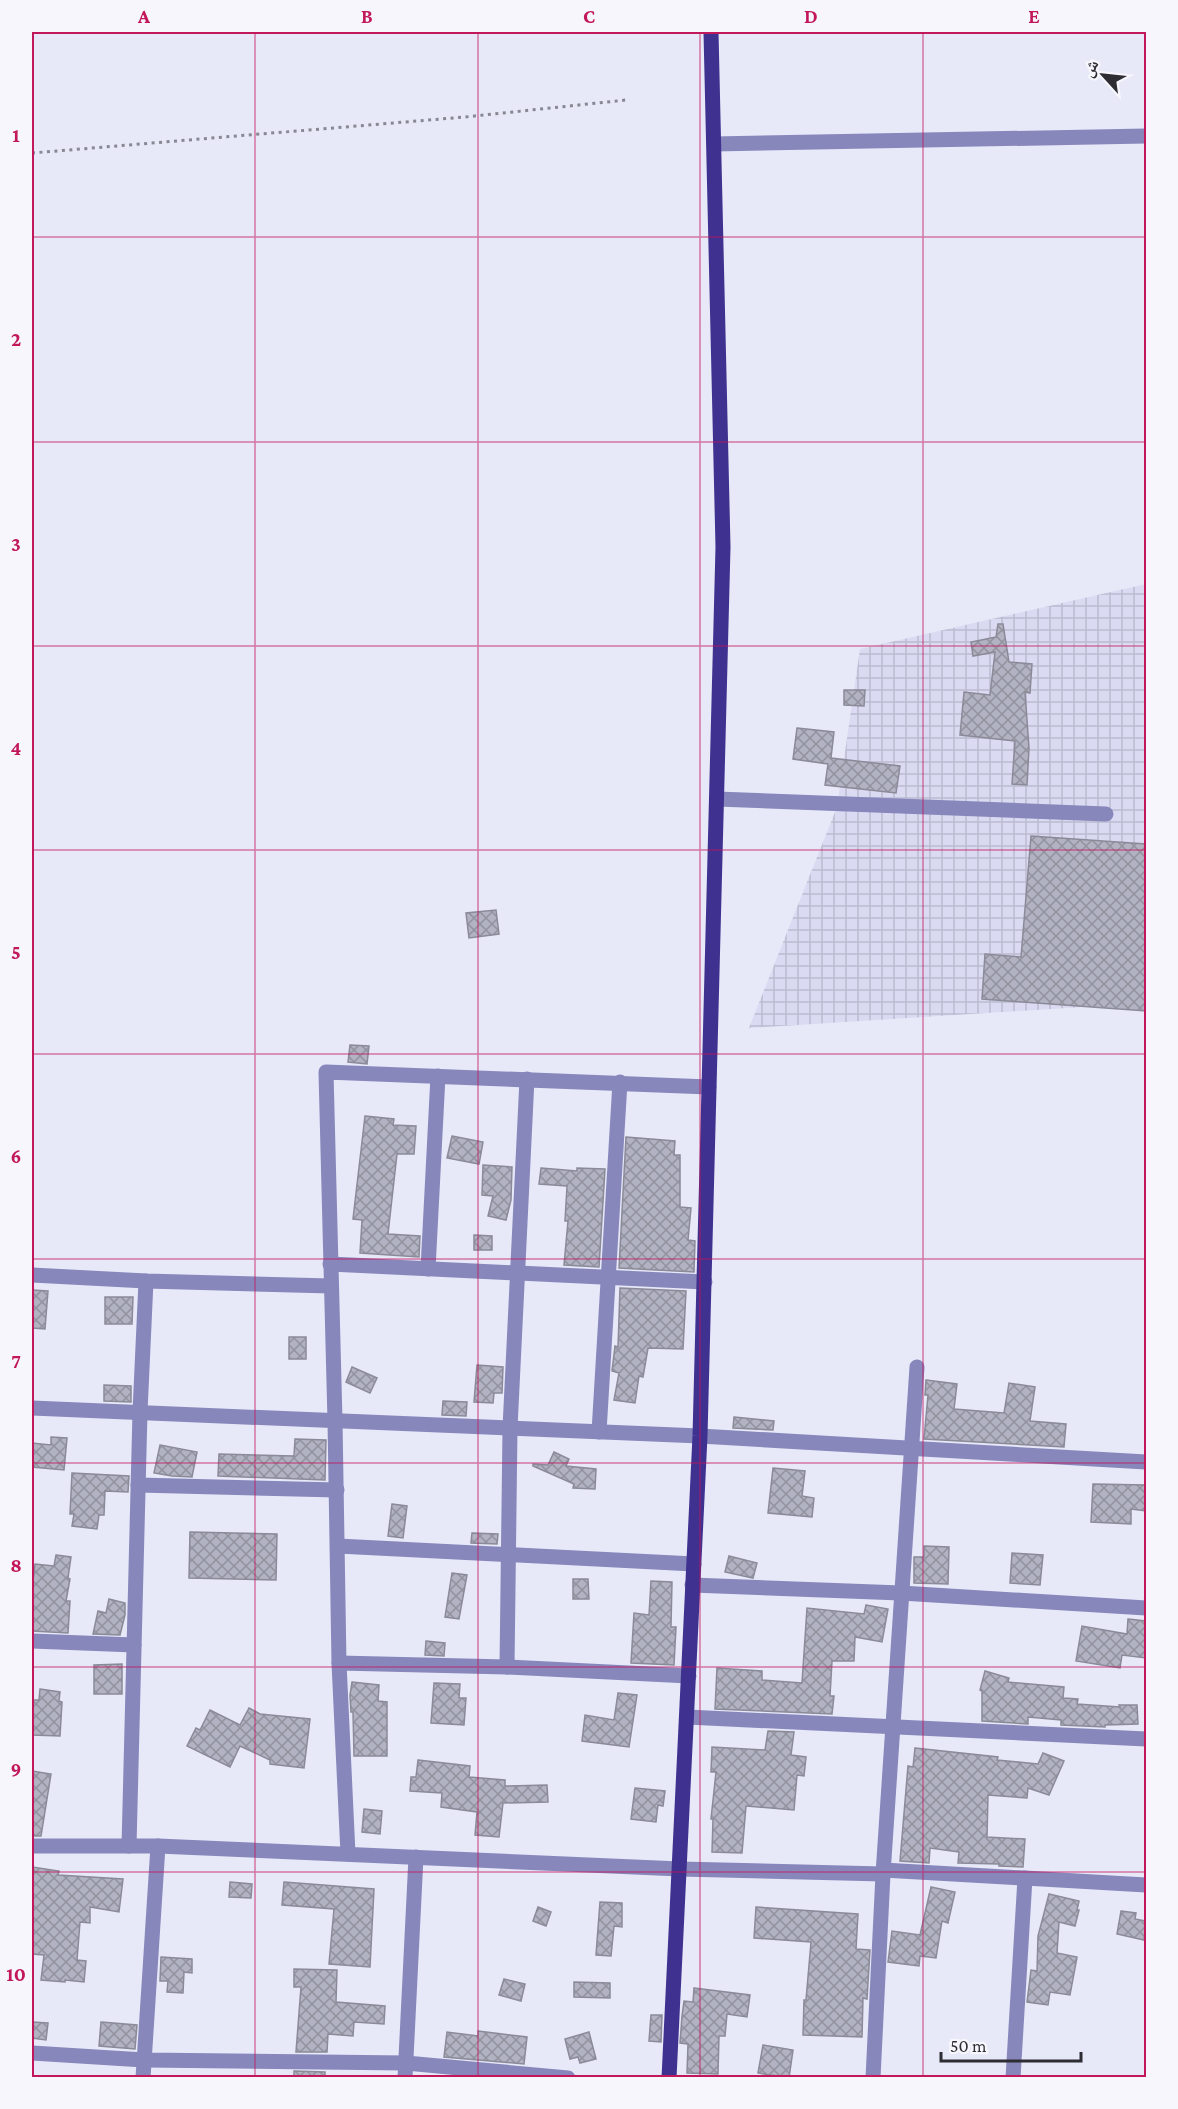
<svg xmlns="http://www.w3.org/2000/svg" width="1178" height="2109" font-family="'Crimson Pro','Noto Naskh Arabic',serif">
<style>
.industrial{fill:url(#industrial-grid)}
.building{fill:url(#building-cross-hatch);stroke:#8a8a99;stroke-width:1.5}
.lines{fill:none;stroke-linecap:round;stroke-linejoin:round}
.path{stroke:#888893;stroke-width:3;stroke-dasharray:3 4.5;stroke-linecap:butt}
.minor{stroke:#8787bc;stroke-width:15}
.major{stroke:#3e318f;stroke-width:15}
.grid{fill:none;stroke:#c2185b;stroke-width:1.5;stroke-opacity:0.55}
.neatline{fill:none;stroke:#c2185b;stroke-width:2}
.grid-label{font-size:20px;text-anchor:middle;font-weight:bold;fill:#c2185b}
</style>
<defs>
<pattern id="industrial-grid" width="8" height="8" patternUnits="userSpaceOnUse" patternTransform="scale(1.5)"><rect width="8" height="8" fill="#dadbf2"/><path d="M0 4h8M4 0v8" fill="none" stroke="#bbbcd0"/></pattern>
<pattern id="building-cross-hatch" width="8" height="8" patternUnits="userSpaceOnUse" patternTransform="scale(1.5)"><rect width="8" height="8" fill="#b2b3c2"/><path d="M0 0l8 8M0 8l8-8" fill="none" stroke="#91929e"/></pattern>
</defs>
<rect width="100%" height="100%" fill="#e7e8f8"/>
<polygon class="industrial" points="1146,584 1146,1003 749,1028 837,807 860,649"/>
<g class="building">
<polygon points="998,624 1003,624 1009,662 1032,664 1030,693 1025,692 1029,748 1027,785 1012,784 1015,741 960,735 964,692 990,695 995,652 973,656 971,642 996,637"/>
<polygon points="844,690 865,690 864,706 844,705"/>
<polygon points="797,728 834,732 831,758 900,766 896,793 825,785 828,764 793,759"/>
<polygon points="1031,836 1146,844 1146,1011 982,999 985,954 1021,957"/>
<polygon points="496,910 499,934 469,938 466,913"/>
<polygon points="350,1045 369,1046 367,1064 348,1062"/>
<polygon points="365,1116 394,1119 393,1125 416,1126 414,1154 397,1154 388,1234 420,1236 419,1257 360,1253 362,1220 353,1219"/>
<polygon points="452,1136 483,1142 479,1164 447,1158"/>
<polygon points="626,1137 675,1141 674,1155 680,1155 680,1207 691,1208 688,1240 695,1241 694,1272 619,1268"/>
<polygon points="483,1165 512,1167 511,1200 506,1220 488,1216 493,1196 482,1195"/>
<polygon points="541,1168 577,1171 577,1168 605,1169 599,1267 564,1265 568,1221 565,1221 567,1186 539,1184"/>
<polygon points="474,1235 492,1236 492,1250 474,1250"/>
<polygon points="620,1288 686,1291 683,1349 648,1348 643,1377 639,1376 635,1403 614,1400 619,1373 612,1371 615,1346 618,1347"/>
<polygon points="32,1290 48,1291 45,1329 32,1328"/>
<polygon points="105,1297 133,1297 132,1324 105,1324"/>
<rect x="289" y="1337" width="17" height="22"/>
<polygon points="477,1365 503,1367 502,1393 494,1393 493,1403 474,1402"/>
<polygon points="352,1367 377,1378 370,1393 346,1382"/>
<polygon points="926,1380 957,1384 954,1409 1004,1413 1009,1383 1035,1387 1030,1421 1066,1424 1064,1447 924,1439 928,1395 925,1395"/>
<polygon points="104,1385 131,1386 131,1402 104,1401"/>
<polygon points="443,1401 467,1402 466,1416 442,1415"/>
<polygon points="734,1417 774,1421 773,1430 733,1428"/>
<polygon points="51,1437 67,1438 64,1470 32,1467 32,1443 51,1445"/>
<polygon points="295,1439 326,1440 325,1480 218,1476 219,1454 294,1456"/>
<polygon points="160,1445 197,1452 192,1477 172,1476 154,1473"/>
<polygon points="554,1452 569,1459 566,1466 596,1469 595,1489 573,1488 574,1484 533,1466 533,1464 548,1465"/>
<polygon points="773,1468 805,1471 802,1496 814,1498 812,1517 768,1513"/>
<polygon points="72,1473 129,1476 128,1492 105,1491 104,1515 99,1515 97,1529 72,1526 74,1514 70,1514"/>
<polygon points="1093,1484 1146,1485 1146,1511 1131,1509 1131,1524 1091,1522"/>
<polygon points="392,1504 407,1506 403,1538 388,1536"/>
<polygon points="190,1532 277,1534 276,1580 189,1578"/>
<polygon points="472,1533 498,1534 497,1544 471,1543"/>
<polygon points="924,1546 949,1547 948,1584 914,1583 914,1557 924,1557"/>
<polygon points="1012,1553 1043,1555 1040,1585 1010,1583"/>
<polygon points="56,1555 71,1557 68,1578 70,1579 66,1601 70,1601 68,1633 32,1631 32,1581 33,1581 35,1564 54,1566"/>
<polygon points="729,1556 757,1563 753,1578 725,1572"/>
<polygon points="452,1573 467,1575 459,1619 445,1617"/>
<polygon points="573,1579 588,1579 589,1599 573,1599"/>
<polygon points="651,1581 672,1582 671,1627 676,1627 674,1665 631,1663 634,1613 649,1615"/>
<polygon points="109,1599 125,1603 125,1615 120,1635 93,1634 98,1611 106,1613"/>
<polygon points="866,1605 888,1609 882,1642 855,1637 854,1661 832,1661 830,1696 834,1696 832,1714 715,1709 717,1668 762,1671 762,1680 802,1683 807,1608 864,1614"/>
<polygon points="1128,1619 1146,1621 1146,1658 1122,1655 1120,1668 1076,1661 1082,1626 1127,1634"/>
<polygon points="426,1641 445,1643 444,1656 425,1655"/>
<polygon points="122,1664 122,1694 94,1694 94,1665"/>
<polygon points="985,1671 1009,1678 1008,1682 1064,1687 1063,1698 1078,1699 1077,1704 1120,1707 1119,1705 1137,1705 1138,1724 1105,1725 1105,1727 1061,1725 1061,1720 1028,1717 1028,1724 982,1721 982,1691 980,1690"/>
<polygon points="352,1682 379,1685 378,1701 387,1702 387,1756 354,1756 353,1712 351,1712 350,1695"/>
<polygon points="434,1683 460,1684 459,1698 466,1698 464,1725 431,1723"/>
<polygon points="40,1689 60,1692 59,1701 62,1702 60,1736 32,1735 32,1700 39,1700"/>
<polygon points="618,1693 637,1695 629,1747 582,1741 585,1715 614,1720"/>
<polygon points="249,1708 260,1714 310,1719 304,1768 270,1764 270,1760 240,1746 230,1767 187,1746 196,1728 200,1730 210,1710 240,1725"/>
<polygon points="768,1731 794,1732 791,1755 806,1757 804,1776 797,1775 794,1810 746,1806 742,1853 712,1852 713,1819 711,1819 716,1772 711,1772 712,1747 765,1750"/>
<polygon points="915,1748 998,1757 997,1760 1038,1764 1043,1753 1064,1761 1049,1795 1028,1788 1027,1798 988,1795 987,1837 1025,1839 1023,1867 999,1866 999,1864 958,1863 959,1852 930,1848 929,1863 900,1861 908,1766 913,1767"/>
<polygon points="418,1760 470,1766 469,1777 505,1780 505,1786 547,1785 548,1802 503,1803 499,1837 475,1835 477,1812 441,1807 442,1793 410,1791 411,1777 416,1777"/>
<polygon points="32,1771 51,1774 41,1836 32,1836"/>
<polygon points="635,1788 665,1791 663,1806 658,1805 656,1822 631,1819"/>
<polygon points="364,1809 382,1811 380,1834 362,1832"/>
<polygon points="32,1867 59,1871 58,1875 123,1879 119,1912 90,1907 90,1923 80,1922 77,1960 86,1961 84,1982 65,1980 65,1982 41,1980 44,1955 32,1954"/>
<polygon points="230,1882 252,1884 251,1898 229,1897"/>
<polygon points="284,1882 374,1889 370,1967 329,1964 334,1909 282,1905"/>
<polygon points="931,1887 955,1892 948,1923 942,1921 936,1958 920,1956 919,1966 888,1962 892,1931 920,1935"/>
<polygon points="1049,1894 1079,1901 1077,1910 1079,1910 1075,1926 1059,1922 1057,1953 1077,1957 1070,1995 1050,1992 1048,2005 1027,2002 1031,1970 1037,1971 1038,1936"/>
<polygon points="600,1902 622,1903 622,1927 614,1926 611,1956 596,1955"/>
<polygon points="538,1907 551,1912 546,1926 533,1921"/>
<polygon points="756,1907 858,1914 856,1949 870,1950 867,1999 863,1998 862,2037 803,2035 804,2000 806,2000 811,1942 754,1938"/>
<polygon points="1121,1911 1136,1913 1135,1919 1146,1921 1144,1940 1117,1934"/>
<polygon points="161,1957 192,1959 192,1973 184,1972 183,1993 167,1992 168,1981 160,1981"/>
<polygon points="294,1969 337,1970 336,2002 385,2006 384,2024 354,2022 353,2036 328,2034 327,2052 296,2052 301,1987 294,1987"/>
<polygon points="504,1979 525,1984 521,2001 499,1995"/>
<polygon points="574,1982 610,1983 610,1998 574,1997"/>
<polygon points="694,1988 750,1995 747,2017 727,2014 725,2036 719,2036 718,2074 687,2073 688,2044 680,2043 682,2016 684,2001 693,2002"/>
<polygon points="651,2015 662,2015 661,2042 649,2041"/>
<polygon points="32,2022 48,2023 46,2040 32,2038"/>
<polygon points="101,2022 137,2025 135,2049 99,2046"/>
<polygon points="478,2031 527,2037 524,2064 444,2057 447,2032 478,2036"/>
<polygon points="589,2032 596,2059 580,2063 578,2057 570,2059 565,2039"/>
<polygon points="763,2045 793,2050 789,2078 758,2073"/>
<polygon points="294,2071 325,2072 325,2078 294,2078"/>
</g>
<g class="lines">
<polyline class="path" points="32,153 465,117 626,100"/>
<g class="minor">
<polyline points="714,144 1146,136"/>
<polyline points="717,799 1106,814"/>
<polyline points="330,1264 705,1282"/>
<polyline points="428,1269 438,1076"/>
<polyline points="32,1275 146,1281 331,1286"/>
<polyline points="32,1408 700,1436 1146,1462"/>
<polyline points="599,1432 620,1082"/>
<polyline points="138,1485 337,1490"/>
<polyline points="338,1546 694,1564"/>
<polyline points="692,1585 901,1593 1146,1608"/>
<polyline points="32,1641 134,1645"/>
<polyline points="339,1663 507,1667 689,1676"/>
<polyline points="507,1667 510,1428 527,1079"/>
<polyline points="687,1717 1146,1739"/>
<polyline points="32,1846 158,1846 680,1869 883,1874"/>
<polyline points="129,1846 140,1412 146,1281"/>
<polyline points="348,1854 339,1663 335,1421 326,1072 709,1087"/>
<polyline points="883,1870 1146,1885"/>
<polyline points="32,2053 144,2060 406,2063 568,2078"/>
<polyline points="143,2078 158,1846"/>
<polyline points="405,2078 416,1857"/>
<polyline points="873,2078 883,1874 917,1367"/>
<polyline points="1013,2078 1025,1878"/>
</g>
<polyline class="major" points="669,2078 700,1436 723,547 711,32"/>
</g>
<path class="grid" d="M255 32V2078M478 32V2078M700 32V2078M923 32V2078M32 237H1146M32 442H1146M32 646H1146M32 850H1146M32 1054H1146M32 1259H1146M32 1463H1146M32 1667H1146M32 1872H1146"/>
<rect width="1178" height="2109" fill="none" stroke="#f6f6fc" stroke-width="66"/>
<g transform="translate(1103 75) rotate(297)" stroke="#f6f6fc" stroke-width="4.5" paint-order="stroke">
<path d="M0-4.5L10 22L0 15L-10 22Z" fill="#2d2d33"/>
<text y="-9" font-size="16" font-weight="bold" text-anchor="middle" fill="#2d2d33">ش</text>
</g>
<path d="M941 2052v9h140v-9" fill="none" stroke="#2d2d33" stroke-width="3"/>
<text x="950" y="2052" font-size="18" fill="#2d2d33" stroke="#f6f6fc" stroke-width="4.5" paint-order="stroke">50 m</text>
<rect x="33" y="33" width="1112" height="2043" class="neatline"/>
<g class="grid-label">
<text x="144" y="23">A</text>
<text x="367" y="23">B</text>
<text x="589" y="23">C</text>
<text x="811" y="23">D</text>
<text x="1034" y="23">E</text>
<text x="16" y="142">1</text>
<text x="16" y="346">2</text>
<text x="16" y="551">3</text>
<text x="16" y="755">4</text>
<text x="16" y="959">5</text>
<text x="16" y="1163">6</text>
<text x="16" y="1368">7</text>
<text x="16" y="1572">8</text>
<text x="16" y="1776">9</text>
<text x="16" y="1981">10</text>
</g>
</svg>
